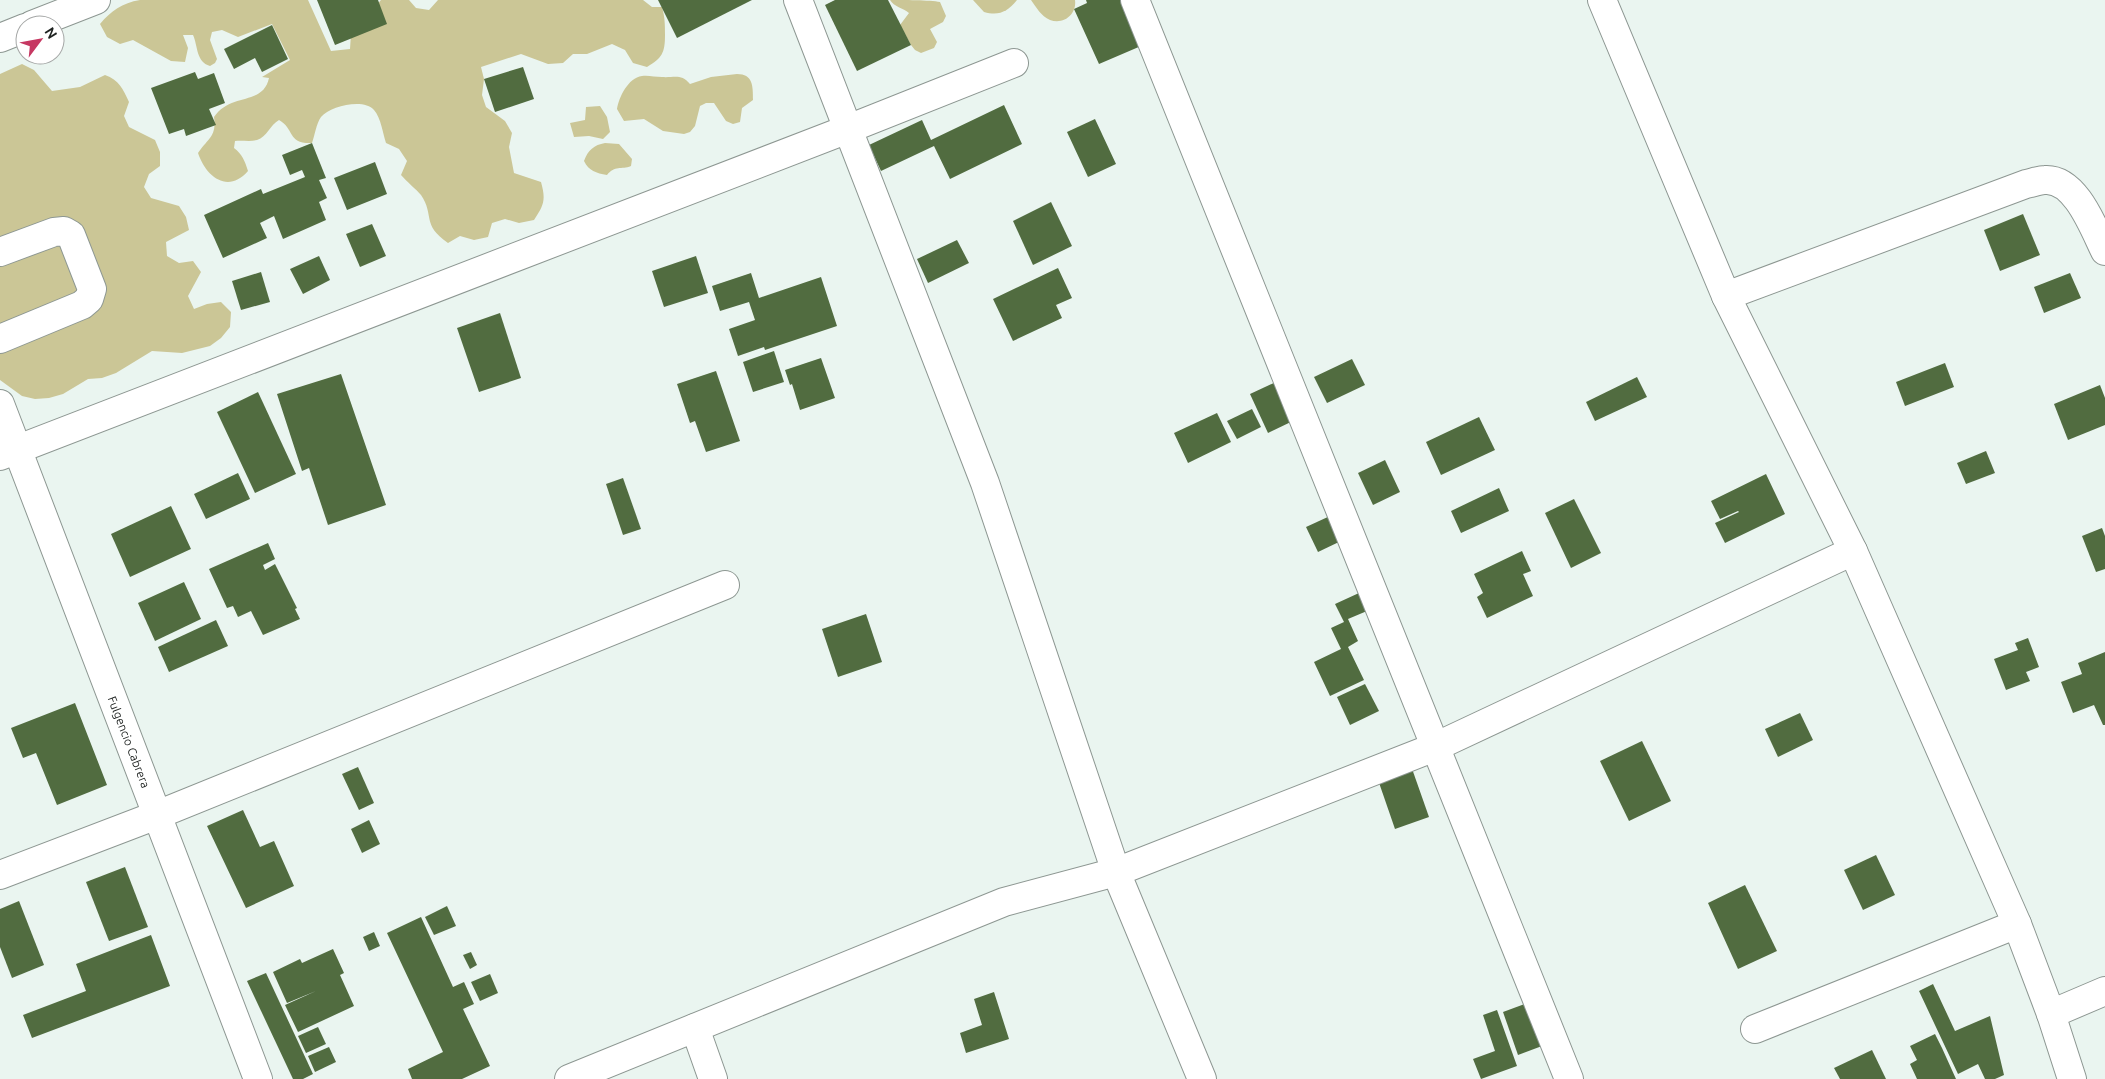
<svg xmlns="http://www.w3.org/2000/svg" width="2105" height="1079" font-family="Ubuntu,sans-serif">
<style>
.green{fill:#cbc696}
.building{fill:#516c40}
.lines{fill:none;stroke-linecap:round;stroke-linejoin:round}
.minor-casing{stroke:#8d9792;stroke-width:30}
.major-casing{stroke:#8d9792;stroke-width:30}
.minor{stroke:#fff;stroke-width:28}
.major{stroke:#fff;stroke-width:28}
.labels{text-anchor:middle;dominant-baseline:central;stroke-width:5;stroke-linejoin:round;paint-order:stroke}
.street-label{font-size:12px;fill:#1e2220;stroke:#fff}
</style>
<rect width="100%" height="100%" fill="#eaf5f0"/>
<g class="green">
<path d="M140 0H308L331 51 350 49 351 34 381 0H409L416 8 429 10 438 0H643L652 7H662C665 18 665 25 665 35 665 53 662 58 647 67L633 63 625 50 612 44 587 54H573L563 63 548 64 521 54 481 67 484 79 482 95 486 107 505 121 512 133 509 147 514 173 541 182C546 200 544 205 534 220L519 223 505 219 492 223 488 237 474 240 460 236 448 243C421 224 435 216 421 195 416 189 407 182 401 175L407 161 399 149 386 143C383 134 381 118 374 110 364 98 330 106 321 117 316 124 315 135 312 143 287 144 295 129 279 120 270 125 267 137 257 140 250 142 242 140 235 141L234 148C242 154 245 161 248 171 228 194 206 177 198 153 207 139 217 137 214 117 231 92 263 106 269 78L262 77 290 60 272 24 238 37 222 30 212 32 210 40 217 59 215 63 210 66C196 62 198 46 193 35H183L188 48 185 62 171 61 133 40 120 44 107 37 100 24C111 11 122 3 140 0Z"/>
<path d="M890 0C903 0 930 0 940 2L946 16 943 22 930 29 937 42 934 48 921 53 915 50 911 45 900 25 909 13C903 8 894 7 890 0Z"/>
<path d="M973 0H1017C1007 12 999 16 984 12Z"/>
<path d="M1031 0H1075C1077 14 1064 25 1050 20 1041 16 1036 7 1031 0Z"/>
<path d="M22 64 34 70 52 91 80 87 105 75C119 80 123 89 129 102L124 116 129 127 155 140 160 152V166L149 174 144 187 151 198 179 206 186 217 189 230 166 242 167 256 179 263 193 261 201 272 188 296 194 309 207 304 221 302 231 312 230 327 221 338 210 346 182 353 152 351 116 373 102 378 88 379 63 394 49 398 35 399 22 396 0 380V74Z"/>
<path d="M737 74C753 74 753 86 753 100L742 108 740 122 733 124 726 121 714 103H706L700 106 695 126 690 132 684 134 663 131 644 119 624 121 617 109C619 97 628 78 642 76 648 75 655 77 662 77 674 78 681 73 690 84L711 77Z"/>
<polygon points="600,106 607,117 610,132 603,139 589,136 574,137 570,123 585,120 586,107"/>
<path d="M605 143 619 144 632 159 631 166C621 170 615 165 607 175 596 173 589 171 584 161 588 150 594 145 605 143Z"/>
</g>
<g class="building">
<polygon points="317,0 378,0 387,24 335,45"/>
<polygon points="658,0 752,0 677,38"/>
<polygon points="835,0 888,0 911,45 857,71 825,5"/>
<polygon points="1086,0 1120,0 1141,46 1099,64 1074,9 1087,3"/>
<polygon points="272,25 288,59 262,72 255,58 234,69 224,49"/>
<polygon points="523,67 534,99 495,112 484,79"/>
<polygon points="195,72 198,79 214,73 225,103 209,109 216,125 186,136 184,129 169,134 151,88"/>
<polygon points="1004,105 1022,144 950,179 934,146 881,171 869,145 922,120 931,140"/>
<polygon points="1095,119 1116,164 1088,177 1067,132"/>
<polygon points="312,143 326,178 319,180 327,198 319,202 326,220 283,239 274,216 260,223 267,238 223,258 204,215 261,189 263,194 305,177 302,170 290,175 282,155"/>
<polygon points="375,162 387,194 347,210 334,178"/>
<polygon points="1051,202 1072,246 1033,265 1013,221"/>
<polygon points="2023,214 2040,255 2000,271 1984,230"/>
<polygon points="372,224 386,256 360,267 346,234"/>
<polygon points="957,240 969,263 928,283 917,259"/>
<polygon points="319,256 330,280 303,294 290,269"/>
<polygon points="696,256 708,293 664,307 652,271"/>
<polygon points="1058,268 1072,298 1056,305 1062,318 1013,341 993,299"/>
<polygon points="261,272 270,302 241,310 232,281"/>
<polygon points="751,273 759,298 821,277 837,326 765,350 764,347 738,356 729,329 755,320 749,302 720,311 712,286"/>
<polygon points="2070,273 2081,298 2044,313 2034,287"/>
<polygon points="500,313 521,378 479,392 457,328"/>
<polygon points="774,351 784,382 753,392 743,362"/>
<polygon points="821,358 835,398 800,410 792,384 790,385 785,370"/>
<polygon points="1352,359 1365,385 1327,403 1314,377"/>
<polygon points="1945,363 1954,387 1905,406 1896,382"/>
<polygon points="716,371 740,441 706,452 695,421 690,423 677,384"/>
<polygon points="341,374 386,505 328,525 309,468 302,471 277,394"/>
<polygon points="1637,377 1647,397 1595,421 1586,402"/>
<polygon points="1276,382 1295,420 1268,433 1250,394"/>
<polygon points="2100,385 2105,398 2105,425 2068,440 2054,404"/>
<polygon points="258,392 296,474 255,493 217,412"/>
<polygon points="1252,409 1261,427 1237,439 1227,421"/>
<polygon points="1217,413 1231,442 1188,463 1174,433"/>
<polygon points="1479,417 1495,450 1441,475 1426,442"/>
<polygon points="1986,451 1995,473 1966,484 1957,463"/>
<polygon points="1385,460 1400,492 1373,505 1358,473"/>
<polygon points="238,473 250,499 206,519 194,494"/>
<polygon points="1766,474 1785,514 1725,543 1715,523 1739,512 1738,511 1720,519 1711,501"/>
<polygon points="623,478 641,529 623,535 606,484"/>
<polygon points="1499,488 1509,511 1461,533 1451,511"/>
<polygon points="1574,499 1601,553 1571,568 1545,513"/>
<polygon points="171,506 191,549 130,577 111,534"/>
<polygon points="1330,516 1341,541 1318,552 1306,527"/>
<polygon points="2102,528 2105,536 2105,569 2096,572 2082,536"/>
<polygon points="268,543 275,559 263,565 265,570 275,564 297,608 295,609 300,619 263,635 251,611 238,617 233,606 227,608 209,569"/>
<polygon points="1522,551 1531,571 1523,574 1533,596 1487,618 1477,597 1483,593 1474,574"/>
<polygon points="184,582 201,619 155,641 138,603"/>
<polygon points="1359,593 1367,611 1348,619 1358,641 1348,647 1364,680 1330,696 1314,662 1341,649 1331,628 1344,622 1335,604"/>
<polygon points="866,614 882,662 838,677 822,629"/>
<polygon points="216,620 228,646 169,672 158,647"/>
<polygon points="2028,638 2039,667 2026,672 2030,681 2006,690 1994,659 2018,650 2015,643"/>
<polygon points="2105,652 2105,725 2103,725 2094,705 2073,713 2061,682 2082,674 2078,663"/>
<polygon points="1365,684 1379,711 1350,725 1337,697"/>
<polygon points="75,703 107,785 57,805 36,753 23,758 11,728"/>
<polygon points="1800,713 1813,740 1778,757 1765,729"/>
<polygon points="1642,741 1671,801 1629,821 1600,761"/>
<polygon points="1410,763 1429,817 1395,829 1376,774"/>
<polygon points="358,767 374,803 359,810 342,774"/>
<polygon points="243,810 260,847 274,841 294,886 246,908 207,826"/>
<polygon points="369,820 380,844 362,853 351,829"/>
<polygon points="1876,855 1895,895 1863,910 1844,870"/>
<polygon points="125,867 148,927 109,941 86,882"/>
<polygon points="1745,885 1777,951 1738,969 1708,903"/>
<polygon points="19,901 44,965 12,978 0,947 0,909"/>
<polygon points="447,906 456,926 434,935 425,917"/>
<polygon points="421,917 453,987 464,982 474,1004 463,1009 490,1066 462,1079 412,1079 408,1069 443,1052 387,933"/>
<polygon points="374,932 380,946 369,951 363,937"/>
<polygon points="151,935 170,986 32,1038 23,1015 86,991 76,964"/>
<polygon points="333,949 344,973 340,975 354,1006 298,1032 285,1005 316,991 287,1003 273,972 300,959 302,963"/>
<polygon points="471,952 477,965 470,969 463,955"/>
<polygon points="266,973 313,1074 303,1079 293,1079 247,981"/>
<polygon points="490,974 498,993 480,1001 471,982"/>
<polygon points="1933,984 1955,1031 1990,1016 2004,1075 1995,1079 1985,1079 1978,1064 1958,1074 1919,991"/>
<polygon points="994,992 1009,1039 966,1053 960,1033 982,1025 974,999"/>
<polygon points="1527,1003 1542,1046 1518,1055 1503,1012"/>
<polygon points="1497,1010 1517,1066 1481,1079 1473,1059 1495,1051 1483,1015"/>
<polygon points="318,1027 326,1044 306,1053 298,1036"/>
<polygon points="1935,1034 1942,1048 1956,1079 1917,1079 1910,1064 1917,1060 1910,1046"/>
<polygon points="329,1047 336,1062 315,1072 308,1056"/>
<polygon points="1872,1050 1886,1079 1840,1079 1834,1068"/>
</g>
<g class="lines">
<defs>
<g id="minor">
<polyline points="798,0 985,483 1116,872 1202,1079"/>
<polyline points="1135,0 1569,1079"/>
<polyline points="1602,0 1726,296 1853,551 2017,924 2051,1014 2072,1079"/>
<polyline points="32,25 96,0"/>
<polyline points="0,38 25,28"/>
<polyline points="0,252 54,232 64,231 71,235 92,289 89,299 82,305 0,339"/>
<path d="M1726 296 2026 184C2032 183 2039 180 2045 180 2076 178 2094 229 2105 251"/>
<polyline points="0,456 848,129 1014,63"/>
<polyline points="0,875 157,815 725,585"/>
<polyline points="2051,1014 2105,991"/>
<polyline points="695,1028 713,1079"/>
<polyline points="1755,1029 2017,924"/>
<polyline points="569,1079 1004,902 1116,872 1435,747 1853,551"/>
</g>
<polyline id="major" points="0,404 258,1079"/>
</defs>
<use href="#minor" class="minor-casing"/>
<use href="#major" class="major-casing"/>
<use href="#minor" class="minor"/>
<use href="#major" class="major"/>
</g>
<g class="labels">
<g class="street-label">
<text transform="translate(129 742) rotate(69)">Fulgencio Cabrera</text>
</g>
</g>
<g transform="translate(40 40) rotate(58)"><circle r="24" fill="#ffffff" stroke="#a5a7a6"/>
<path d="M0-4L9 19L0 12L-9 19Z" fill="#c63862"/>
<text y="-8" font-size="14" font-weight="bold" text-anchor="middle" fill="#1e2220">N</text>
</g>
</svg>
